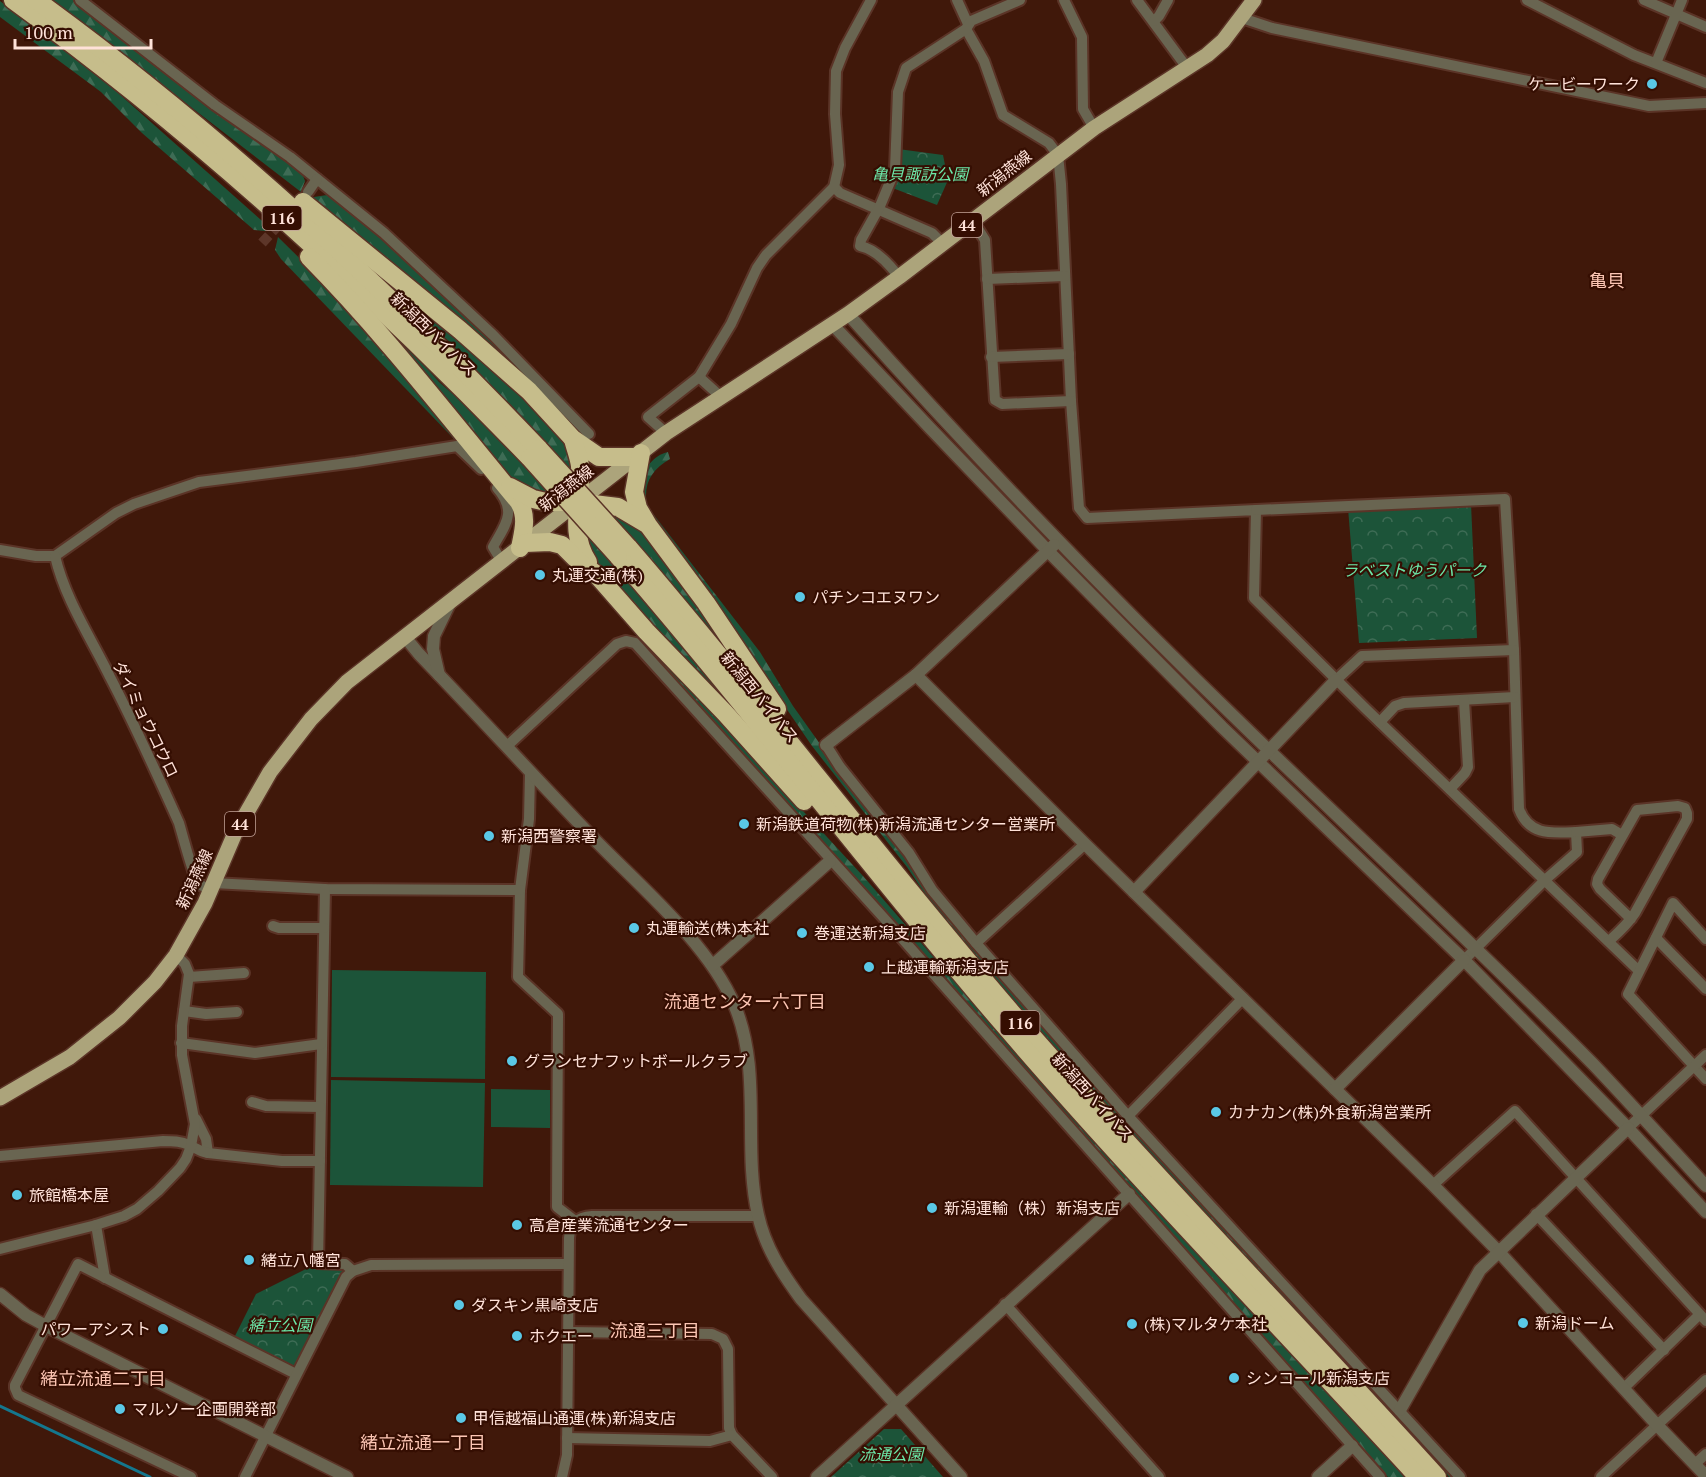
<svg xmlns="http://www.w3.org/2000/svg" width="1706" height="1477" font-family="'PT Serif','Noto Sans JP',serif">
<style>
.forest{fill:url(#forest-firs)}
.park{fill:url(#park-crowns)}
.pitch{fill:#1c5439}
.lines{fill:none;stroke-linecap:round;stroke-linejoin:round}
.stream{stroke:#14778e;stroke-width:3}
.minor-tunnel{stroke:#5d3629;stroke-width:10;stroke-dasharray:10 5;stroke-linecap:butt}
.minor-casing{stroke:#5b3427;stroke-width:14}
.tertiary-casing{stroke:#5b3427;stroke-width:15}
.primary-casing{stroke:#5b3427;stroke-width:18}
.motorway-casing{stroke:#5b3427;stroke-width:21}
.minor{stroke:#696551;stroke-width:10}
.tertiary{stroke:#696551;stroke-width:12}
.primary{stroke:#aca47b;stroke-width:15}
.motorway{stroke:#c6bd8b;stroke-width:18}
.motorway-bridge-casing{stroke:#5b3427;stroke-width:21;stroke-linecap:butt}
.motorway-bridge{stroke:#c6bd8b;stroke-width:18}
.poi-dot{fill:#5ac8e6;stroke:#350e02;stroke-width:2}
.labels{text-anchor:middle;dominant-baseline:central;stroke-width:4.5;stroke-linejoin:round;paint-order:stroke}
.shield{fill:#350e02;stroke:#c2a298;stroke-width:1.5}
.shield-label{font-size:15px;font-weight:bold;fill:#ffe2d9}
.poi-label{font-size:16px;fill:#ffe2d9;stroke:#350e02;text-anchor:start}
.street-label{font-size:16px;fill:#ffe2d9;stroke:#350e02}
.park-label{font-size:16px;font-style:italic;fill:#6ce7a8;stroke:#350e02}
.neighbourhood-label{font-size:18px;fill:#fcc5b3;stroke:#350e02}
</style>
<defs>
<pattern id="forest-firs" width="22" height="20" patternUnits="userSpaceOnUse" patternTransform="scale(1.5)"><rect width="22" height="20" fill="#1c5439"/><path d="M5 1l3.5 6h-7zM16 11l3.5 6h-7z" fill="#3e6c55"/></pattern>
<pattern id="park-crowns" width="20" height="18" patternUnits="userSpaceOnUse" patternTransform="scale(1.5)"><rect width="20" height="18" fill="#1c5439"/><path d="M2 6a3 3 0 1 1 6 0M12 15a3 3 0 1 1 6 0" fill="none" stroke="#3e6c55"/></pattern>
</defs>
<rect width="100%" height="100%" fill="#40180a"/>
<g class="forest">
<polygon points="52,0 74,0 241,130 302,173 305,181 301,192"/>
<polygon points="0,1 99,76 270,228 265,231 254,230 142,133 101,92 0,17"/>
<path d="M327 195C413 259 489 336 563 414L310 200 314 197Z"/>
<polygon points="278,237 346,304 505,492 281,259 275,250"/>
<polygon points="358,257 494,364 568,443 575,476 450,342 428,324"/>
<polygon points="333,276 410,349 439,382 469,408 555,498 521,489 503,472"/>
<path d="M668 452 670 459C651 470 643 484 647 506L760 652 793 706 830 758 985 960 1152 1151 1456 1477H1449L1435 1459 1402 1427 1157 1163 1092 1089 1066 1063 939 915 907 867 812 746 670 539 643 506 637 481C645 470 653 455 668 452Z"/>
<polygon points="603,506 633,517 759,691 701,619"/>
<polygon points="583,528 664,622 769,752 626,600 588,552"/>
<polygon points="562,550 863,876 1082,1128 1232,1291 1319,1382 1386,1454 1404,1477 1388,1477 1385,1474 771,787"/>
</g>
<g class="park">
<polygon points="898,149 943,155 948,180 937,205 890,187"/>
<polygon points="1471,504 1477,638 1359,643 1348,508"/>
<polygon points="318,1263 353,1271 295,1374 232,1342 256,1294"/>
<polygon points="884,1429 901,1429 943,1477 831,1477"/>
</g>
<g class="pitch">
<polygon points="332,970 486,972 485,1079 331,1077"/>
<polygon points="331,1080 485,1083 483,1187 330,1185"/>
<polygon points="491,1089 550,1090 550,1128 491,1127"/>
</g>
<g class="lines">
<polyline class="stream" points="0,1406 150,1477"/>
<polyline class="minor-tunnel" points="262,243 286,217"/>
<defs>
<g id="minor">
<polyline points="80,0 215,105 290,157 384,233 493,335 589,434"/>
<polyline points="957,0 968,24"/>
<polyline points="1064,0 1082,37 1083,109 1094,128"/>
<polyline points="1137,0 1188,69"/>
<polyline points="1527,0 1634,55 1706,83"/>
<polyline points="1644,0 1706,27"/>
<polyline points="1242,18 1272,28 1649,106 1706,103"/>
<polyline points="1154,21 1159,16 1168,0"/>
<polyline points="966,29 984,61 1003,115 1049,143 1058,155 1061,184 1071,401 1079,508 1087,518 1256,510 1254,598 1366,709 1638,970"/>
<polyline points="1656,63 1682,0"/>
<polyline points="834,187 840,193 932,233 943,244"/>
<polyline points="308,192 317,179"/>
<polyline points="973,221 985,240 995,400 1002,404 1071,401"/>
<path d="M899 277C890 265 875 249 860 246L861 240 880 206 895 170 898 92 906 68 966 29 971 21 1020 0"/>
<polyline points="987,279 1065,276"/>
<polyline points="991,357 1069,354"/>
<polyline points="699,377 720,396"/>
<polyline points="666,433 648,417 699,377 731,324 757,268 766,255 834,187 839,165 835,114 836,71 845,48 871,0"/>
<path d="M497 488C518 512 505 525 493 547L502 562"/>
<path d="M1256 510 1505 499 1514 650 1519 809C1529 836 1552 833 1576 832L1577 852 1545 880 1464 960"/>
<polyline points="0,550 36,556 55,556 116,513 134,504 199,482 356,462 457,446 481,469"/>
<path d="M55 556C65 599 91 638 110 677 135 725 157 774 179 823 182 833 194 879 198 883 201 886 207 888 211 890"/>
<polyline points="1336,680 1362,656 1514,650"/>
<polyline points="1380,722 1395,706 1404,703 1515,697"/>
<polyline points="826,745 840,767 909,853 932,890 976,943 1128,1116 1460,1477"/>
<polyline points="507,746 617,644 626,641 635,643 883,917 1380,1477"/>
<polyline points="530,773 529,819 520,890 518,977 558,1014 557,1207 575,1221"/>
<polyline points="1450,789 1465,773 1468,767 1464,700"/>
<polyline points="1576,832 1612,829 1622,835"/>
<polyline points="213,883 325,889 520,890"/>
<polyline points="325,889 318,1263 345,1264 353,1271"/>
<polyline points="273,926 279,928 324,928"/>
<polyline points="1656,938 1706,989"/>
<polyline points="1706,939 1673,903 1628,994 1706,1079"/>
<path d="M1609 941C1619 932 1628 924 1635 913L1687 819V813L1685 808 1678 806 1637 810 1598 879 1597 884 1600 889 1631 919"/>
<polyline points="976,943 1085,844"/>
<polyline points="189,977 244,973"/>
<polyline points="184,1011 206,1014 237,1012"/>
<polyline points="181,1043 255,1053 321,1044"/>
<polyline points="252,1102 266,1106 320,1107"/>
<polyline points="1128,1116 1243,998"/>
<polyline points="196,1119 206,1139 208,1153 282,1161 320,1161"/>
<polyline points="1628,1128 1706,1055"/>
<path d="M0 1156 163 1141C172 1141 181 1141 189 1145 196 1148 200 1152 208 1153"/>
<polyline points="1433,1185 1515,1111 1706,1321"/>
<polyline points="1536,1214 1664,1350"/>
<polyline points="96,1225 105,1278"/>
<polyline points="0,1249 96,1225 124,1216 137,1209 158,1191 180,1168 186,1159 191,1146 195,1124 182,1055 182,1026 189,974 185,964 176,955"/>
<polyline points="1005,1304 1159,1477"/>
<polyline points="568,1332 712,1334 723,1339 728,1349 729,1428 732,1435 772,1477"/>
<polyline points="1624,1388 1699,1315"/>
<polyline points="567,1438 710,1441 732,1435"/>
<polyline points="1695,1464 1706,1454"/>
<polyline points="191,1477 18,1395 15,1388 15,1385 78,1264 296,1374"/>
<polyline points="245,1477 346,1277 353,1271 371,1265 568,1264"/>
<path d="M562 1477 567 1455 569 1238C570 1224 577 1217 592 1216H758"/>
<polyline points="1601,1477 1706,1380"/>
</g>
<g id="tertiary">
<path d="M848 314C977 459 1113 600 1253 735 1366 844 1482 952 1593 1064 1631 1104 1668 1145 1706 1186"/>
<polyline points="832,324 930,428 1052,555 1222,727 1464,960 1628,1128 1706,1212"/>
<path d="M405 637 419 654C479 716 537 780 597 842 643 889 708 944 734 1004 763 1072 742 1145 758 1215 765 1247 782 1273 801 1299L961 1477"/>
<polyline points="439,675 433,649 434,636 450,603"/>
<polyline points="916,675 1085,844 1433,1185 1499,1252 1657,1425 1706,1476"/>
<polyline points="826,745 916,675 1054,545"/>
<polyline points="1134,892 1336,680"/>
<polyline points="713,965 830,861"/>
<polyline points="1335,1089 1464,960"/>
<polyline points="0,1294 26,1315 46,1326 347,1477"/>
<polyline points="1400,1410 1480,1270 1628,1128"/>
<polyline points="817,1477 1129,1194"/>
<polyline points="1318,1477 1352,1446"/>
</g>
<polyline id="primary" points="0,1098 70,1057 119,1018 155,982 176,955 205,903 235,833 270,772 311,719 347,682 666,433 848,314 899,277 1094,128 1207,55 1223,41 1254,0"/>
<g id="motorway">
<path d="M13 0C200 136 370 292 530 458"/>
<path d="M36 0C218 132 384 286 539 449"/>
<polyline points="303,202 460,330 529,391 573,439 599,457 636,457"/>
<path d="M309 257C385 334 450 419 519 502 528 517 523 532 520 548"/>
<path d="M573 439C575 448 579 457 580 466 582 500 568 532 588 562"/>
<polyline points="641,453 634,492 638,508 648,525 706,603 777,709"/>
<polyline points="510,487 533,499 546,502 577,502 618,507 645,523"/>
<polyline points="525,543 550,542 562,545 579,562 596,574 646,631 725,713 804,801"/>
<path d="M628 547C762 702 884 866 1018 1020 1154 1176 1298 1324 1437 1477"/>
<path d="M618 556C751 709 872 871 1004 1025 1137 1180 1280 1326 1418 1477"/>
</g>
</defs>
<use href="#minor" class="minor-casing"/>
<use href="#tertiary" class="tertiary-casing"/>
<use href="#primary" class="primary-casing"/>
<use href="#motorway" class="motorway-casing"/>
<use href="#minor" class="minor"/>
<use href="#tertiary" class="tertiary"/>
<use href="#primary" class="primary"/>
<use href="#motorway" class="motorway"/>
<defs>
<g id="motorway-bridge">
<polyline points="539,449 628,547"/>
<polyline points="530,458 618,556"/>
</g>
</defs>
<use href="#motorway-bridge" class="motorway-bridge-casing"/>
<use href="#motorway-bridge" class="motorway-bridge"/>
</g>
<g class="poi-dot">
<circle cx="1652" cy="84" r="6"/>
<circle cx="540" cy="575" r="6"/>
<circle cx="800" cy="597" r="6"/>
<circle cx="744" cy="824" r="6"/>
<circle cx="489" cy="836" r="6"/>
<circle cx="634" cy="928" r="6"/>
<circle cx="802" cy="933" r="6"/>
<circle cx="869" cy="967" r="6"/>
<circle cx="512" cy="1061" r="6"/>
<circle cx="1216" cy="1112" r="6"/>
<circle cx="17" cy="1195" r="6"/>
<circle cx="932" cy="1208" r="6"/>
<circle cx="517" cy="1225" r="6"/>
<circle cx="249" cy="1260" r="6"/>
<circle cx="459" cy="1305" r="6"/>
<circle cx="1523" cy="1323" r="6"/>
<circle cx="1132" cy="1324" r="6"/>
<circle cx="163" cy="1329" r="6"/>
<circle cx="517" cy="1336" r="6"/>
<circle cx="1234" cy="1378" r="6"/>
<circle cx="120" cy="1409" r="6"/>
<circle cx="461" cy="1418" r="6"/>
</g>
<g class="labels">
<g class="shield">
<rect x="262.5" y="206" width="39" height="24" rx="4.5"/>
<rect x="952" y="213" width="30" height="24" rx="4.5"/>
<rect x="225" y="812" width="30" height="24" rx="4.5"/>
<rect x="1000.5" y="1011" width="39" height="24" rx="4.5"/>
</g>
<g class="shield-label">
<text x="282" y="218">116</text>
<text x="967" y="225">44</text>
<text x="240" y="824">44</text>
<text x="1020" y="1023">116</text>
</g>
<g class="poi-label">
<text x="1640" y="84" text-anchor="end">ケービーワーク</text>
<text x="552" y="575">丸運交通(株)</text>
<text x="812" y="597">パチンコエヌワン</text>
<text x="756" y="824">新潟鉄道荷物(株)新潟流通センター営業所</text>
<text x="501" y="836">新潟西警察署</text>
<text x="646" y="928">丸運輸送(株)本社</text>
<text x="814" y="933">巻運送新潟支店</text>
<text x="881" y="967">上越運輸新潟支店</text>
<text x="524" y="1061">グランセナフットボールクラブ</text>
<text x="1228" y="1112">カナカン(株)外食新潟営業所</text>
<text x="29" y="1195">旅館橋本屋</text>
<text x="944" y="1208">新潟運輸（株）新潟支店</text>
<text x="529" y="1225">高倉産業流通センター</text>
<text x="261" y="1260">緒立八幡宮</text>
<text x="471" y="1305">ダスキン黒崎支店</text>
<text x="1535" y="1323">新潟ドーム</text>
<text x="1144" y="1324">(株)マルタケ本社</text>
<text x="151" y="1329" text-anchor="end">パワーアシスト</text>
<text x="529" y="1336">ホクエー</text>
<text x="1246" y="1378">シンコール新潟支店</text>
<text x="132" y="1409">マルソー企画開発部</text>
<text x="473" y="1418">甲信越福山通運(株)新潟支店</text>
</g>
<g class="street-label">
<text transform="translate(1004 173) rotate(-38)">新潟燕線</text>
<text transform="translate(434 334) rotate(44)">新潟西バイパス</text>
<text transform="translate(566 488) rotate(-38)">新潟燕線</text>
<text transform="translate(760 697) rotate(51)">新潟西バイパス</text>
<text transform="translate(146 719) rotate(64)">ダイミョウコウロ</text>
<text transform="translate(194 879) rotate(-65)">新潟燕線</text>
<text transform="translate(1093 1097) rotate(48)">新潟西バイパス</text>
</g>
<g class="park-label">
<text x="920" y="174">亀貝諏訪公園</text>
<text x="1414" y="570">ラベストゆうパーク</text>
<text x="280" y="1325">緒立公園</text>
<text x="891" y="1454">流通公園</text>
</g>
<g class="neighbourhood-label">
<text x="1607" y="280">亀貝</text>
<text x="745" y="1001">流通センター六丁目</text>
<text x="655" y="1330">流通三丁目</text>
<text x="103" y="1378">緒立流通二丁目</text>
<text x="423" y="1442">緒立流通一丁目</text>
</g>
</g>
<path d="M15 39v9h136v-9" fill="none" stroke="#ffe2d9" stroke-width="3"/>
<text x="24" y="39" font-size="18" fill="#ffe2d9" stroke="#350e02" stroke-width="4.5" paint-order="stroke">100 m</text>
</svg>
